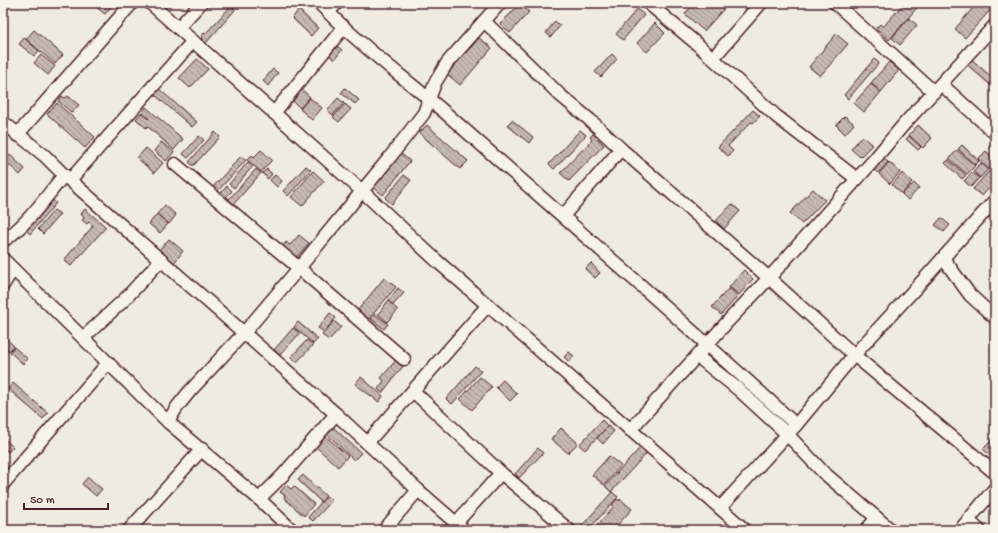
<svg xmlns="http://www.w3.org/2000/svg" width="998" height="533" font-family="'Gochi Hand',sans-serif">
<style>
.building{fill:url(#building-back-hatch);stroke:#4a1f2b}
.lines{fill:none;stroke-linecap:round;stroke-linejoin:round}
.minor-casing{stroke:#4a1f2b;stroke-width:15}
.minor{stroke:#f7f3e8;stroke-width:12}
</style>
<defs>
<pattern id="building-back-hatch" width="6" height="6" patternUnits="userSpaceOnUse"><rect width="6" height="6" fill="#c6b8b3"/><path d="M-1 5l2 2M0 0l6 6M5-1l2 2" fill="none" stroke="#a39592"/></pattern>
</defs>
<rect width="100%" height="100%" fill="#f0ebe0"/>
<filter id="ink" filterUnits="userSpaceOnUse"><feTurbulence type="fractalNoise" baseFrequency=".025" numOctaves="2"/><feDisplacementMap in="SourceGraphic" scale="8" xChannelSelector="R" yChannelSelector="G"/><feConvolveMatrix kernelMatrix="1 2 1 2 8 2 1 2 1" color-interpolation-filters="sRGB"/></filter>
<g filter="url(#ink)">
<g class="building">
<polygon points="91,3 112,3 113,4 105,14"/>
<polygon points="694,3 729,3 704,31 685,14"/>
<polygon points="904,3 921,3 889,40 876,28 880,24 883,27"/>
<polygon points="977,3 991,3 994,6 965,38 955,29"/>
<polygon points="520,4 529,12 510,33 500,24"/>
<polygon points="231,6 235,10 206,43 201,38 203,37 201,36 204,33 205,34"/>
<polygon points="637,9 644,15 623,40 616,34"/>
<polygon points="299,10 318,28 311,36 292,18"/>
<polygon points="909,18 917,25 900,45 892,38"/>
<polygon points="555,21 560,26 551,37 546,33"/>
<polygon points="655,23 665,33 647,52 637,43"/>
<polygon points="34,30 63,55 55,64 26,39"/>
<polygon points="836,34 848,44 820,76 809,67"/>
<polygon points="24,38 39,51 34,56 19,44"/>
<polygon points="479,38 492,48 460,85 447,74"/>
<polygon points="337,46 342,50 334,60 329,55"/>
<polygon points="612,54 617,59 601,77 595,72"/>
<polygon points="41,55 55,66 48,75 34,63"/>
<polygon points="970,58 995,80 995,89 965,63"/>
<polygon points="197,59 208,69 190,88 179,78"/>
<polygon points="874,59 879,63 848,99 844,95"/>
<polygon points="889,62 899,70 881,92 871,83"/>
<polygon points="273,69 278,73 268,86 263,81"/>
<polygon points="871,84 881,92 864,112 854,103"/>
<polygon points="345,88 359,100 355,104 341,93"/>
<polygon points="159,89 197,122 192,127 154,94"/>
<polygon points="301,89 310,97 300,108 292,100"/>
<polygon points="62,96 65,98 68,96 79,105 72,113 58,101"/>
<polygon points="310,98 322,108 312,120 300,109"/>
<polygon points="338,98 344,103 333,115 327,110"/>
<polygon points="57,103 95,137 85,148 47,114"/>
<polygon points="345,104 351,109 339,122 333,117"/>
<polygon points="146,107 183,139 174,150 147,126 146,128 136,119 141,113 148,119 149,118 142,112"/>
<polygon points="753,110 760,116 753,123 751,122 728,146 733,151 728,156 718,147"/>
<polygon points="845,116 854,124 845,134 836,125"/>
<polygon points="512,120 533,137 529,143 507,125"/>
<polygon points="427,125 468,161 460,169 419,133"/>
<polygon points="918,125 932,138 923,148 909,135"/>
<polygon points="580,130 586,135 554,169 549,164"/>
<polygon points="215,132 220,137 193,166 189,162"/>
<polygon points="593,134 604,145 569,181 560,173 592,140 590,137"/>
<polygon points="199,136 204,140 188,158 183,154"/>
<polygon points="862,136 872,145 860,157 851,149"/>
<polygon points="909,136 921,147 918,150 906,139"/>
<polygon points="993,140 995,142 995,152 989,146"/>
<polygon points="161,142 174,152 166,161 154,151"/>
<polygon points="962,145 979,161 975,165 958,149"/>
<polygon points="146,148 163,163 154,173 137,158"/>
<polygon points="261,150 272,160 261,172 247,160 252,155 254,157"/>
<polygon points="957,150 975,166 967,174 949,159"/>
<polygon points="986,151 995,160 995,175 978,159"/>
<polygon points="400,153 410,161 383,195 373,187"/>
<polygon points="10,155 25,169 20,175 5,161"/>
<polygon points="241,156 246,160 217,192 212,188"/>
<polygon points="881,156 888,162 878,173 872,168"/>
<polygon points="948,160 966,175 962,179 945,163"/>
<polygon points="248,162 253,166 234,188 229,184"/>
<polygon points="889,162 900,172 890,184 879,174"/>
<polygon points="981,163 988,169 980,178 973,171"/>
<polygon points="306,166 311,170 288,196 283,191"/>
<polygon points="256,169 261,173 232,206 225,200 227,197 229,199"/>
<polygon points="267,169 272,174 268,179 262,173"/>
<polygon points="313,171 324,181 302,206 291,197"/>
<polygon points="989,171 995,176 995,182 982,196 973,189"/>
<polygon points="972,172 979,178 971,187 964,181"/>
<polygon points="902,173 912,182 902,194 892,185"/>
<polygon points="275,175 282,181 277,187 270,180"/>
<polygon points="404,175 411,180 392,204 385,198"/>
<polygon points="914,183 919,188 908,200 902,194"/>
<polygon points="227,186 232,191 224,199 219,195"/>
<polygon points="813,189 825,200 802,224 790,213"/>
<polygon points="51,199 56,203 30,234 26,230"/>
<polygon points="732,204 740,211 724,229 716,221"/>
<polygon points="165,205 176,215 169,224 157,214"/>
<polygon points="85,209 106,227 71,266 64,260 93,226 89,222 87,224 82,220 84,218 81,214"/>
<polygon points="54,210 60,214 43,234 38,229"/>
<polygon points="157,214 168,224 160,233 149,224"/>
<polygon points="941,218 950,225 944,232 935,225"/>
<polygon points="299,235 309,243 295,259 282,247 286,242 290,245"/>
<polygon points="169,239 183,251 174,263 159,250"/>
<polygon points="591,263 600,273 595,278 585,269"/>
<polygon points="744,270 753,279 739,295 729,287"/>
<polygon points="384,278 396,287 369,319 358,310"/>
<polygon points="398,288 404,293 393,305 388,301"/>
<polygon points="729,288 738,296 721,315 712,307"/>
<polygon points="388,301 398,310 387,322 378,314"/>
<polygon points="330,313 336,318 324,332 318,328"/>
<polygon points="375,314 388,324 384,329 371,319"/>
<polygon points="334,321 341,327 329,340 322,335"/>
<polygon points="298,322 318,339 313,344 294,327"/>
<polygon points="293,328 300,333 280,355 274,350"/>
<polygon points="3,336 14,346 9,351 3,346"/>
<polygon points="307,340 313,345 297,362 291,357"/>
<polygon points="14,347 28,359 23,364 10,352"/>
<polygon points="569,352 574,356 569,362 564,357"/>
<polygon points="397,359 404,365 382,393 378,389 384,381 381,378"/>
<polygon points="475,366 481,371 452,404 446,399"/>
<polygon points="361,377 383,396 379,402 355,384"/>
<polygon points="480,377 492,387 472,410 460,399"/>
<polygon points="503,380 517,394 510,401 496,387"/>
<polygon points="13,383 48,413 43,419 8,389"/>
<polygon points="602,420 608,426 585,450 579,445"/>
<polygon points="331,425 361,453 354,460 325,432"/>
<polygon points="608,426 614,431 603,444 597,438"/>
<polygon points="561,428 578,443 568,453 551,439"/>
<polygon points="323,434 348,456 338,467 314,445"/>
<polygon points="3,437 13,447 8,452 3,448"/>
<polygon points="995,437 995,456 993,458 983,449"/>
<polygon points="538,448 543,453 519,478 515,474"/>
<polygon points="640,448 646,454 611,492 605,486"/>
<polygon points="609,456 621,466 604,485 592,475"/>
<polygon points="303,475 326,496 321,502 298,480"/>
<polygon points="88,477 102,489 96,496 82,484"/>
<polygon points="286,485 291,489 294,486 314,504 304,516 284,498 285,496 280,492"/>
<polygon points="612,492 618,497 588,530 578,530"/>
<polygon points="327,496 332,501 313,521 308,517"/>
<polygon points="617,499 619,501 620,499 632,509 613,530 593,530 614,506 612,505"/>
</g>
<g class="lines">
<defs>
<g id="minor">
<polyline points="150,3 362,191 437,261 720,508"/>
<polyline points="319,3 328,12 337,3"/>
<polyline points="648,3 697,44 776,116 857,179"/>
<polyline points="835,3 934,92"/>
<path d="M328 12C365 50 409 81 449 116 565 219 682 320 796 425"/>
<polyline points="484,21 560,95 590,120 621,149 769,278 854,355 995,473"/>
<polyline points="178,28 201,3"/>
<polyline points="713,58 761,3"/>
<polyline points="941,84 995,133"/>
<polyline points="274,113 343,28"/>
<polyline points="3,122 45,156 64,175 336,414 418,490 464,530"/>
<polyline points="17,135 132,3"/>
<polyline points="175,164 299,268 404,359"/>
<polyline points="70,180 193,41"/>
<polyline points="563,216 621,149"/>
<path d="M3 241C28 224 45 198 64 175"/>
<polyline points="943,258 970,295 995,318"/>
<polyline points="3,259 168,422 259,499 292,530"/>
<polyline points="3,285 13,269"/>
<polyline points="84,337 125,299 161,260"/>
<polyline points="697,356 739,390 787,434 823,472 891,530"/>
<polyline points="413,391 501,473 569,530"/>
<polyline points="168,422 177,407 190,391 244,333 299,268 390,157 424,113 435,83 447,63 500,3"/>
<polyline points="630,430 730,319 769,278 873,161 905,123 995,25"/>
<polyline points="367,443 488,305"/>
<polyline points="3,484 108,363"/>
<polyline points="259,499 283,475 336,414"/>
<polyline points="968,520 979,530"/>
<polyline points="456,523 501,473"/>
<polyline points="129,530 202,449"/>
<polyline points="384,530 418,490"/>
<polyline points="745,530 720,508 796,425 854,355 926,277 995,200"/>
<polyline points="866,530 877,518"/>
<polyline points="960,530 995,488"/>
</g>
</defs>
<use href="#minor" class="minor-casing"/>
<use href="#minor" class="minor"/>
</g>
</g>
<rect width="998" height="533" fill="none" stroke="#f7f3e8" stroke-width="16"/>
<rect x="8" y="8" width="982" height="517" fill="none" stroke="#4a1f2b" stroke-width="1.5" filter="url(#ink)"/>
<path d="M24 503v6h84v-6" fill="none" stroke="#4a1f2b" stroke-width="2"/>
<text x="30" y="503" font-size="12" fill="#4a1f2b" stroke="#f7f3e8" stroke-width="3" paint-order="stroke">50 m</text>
</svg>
